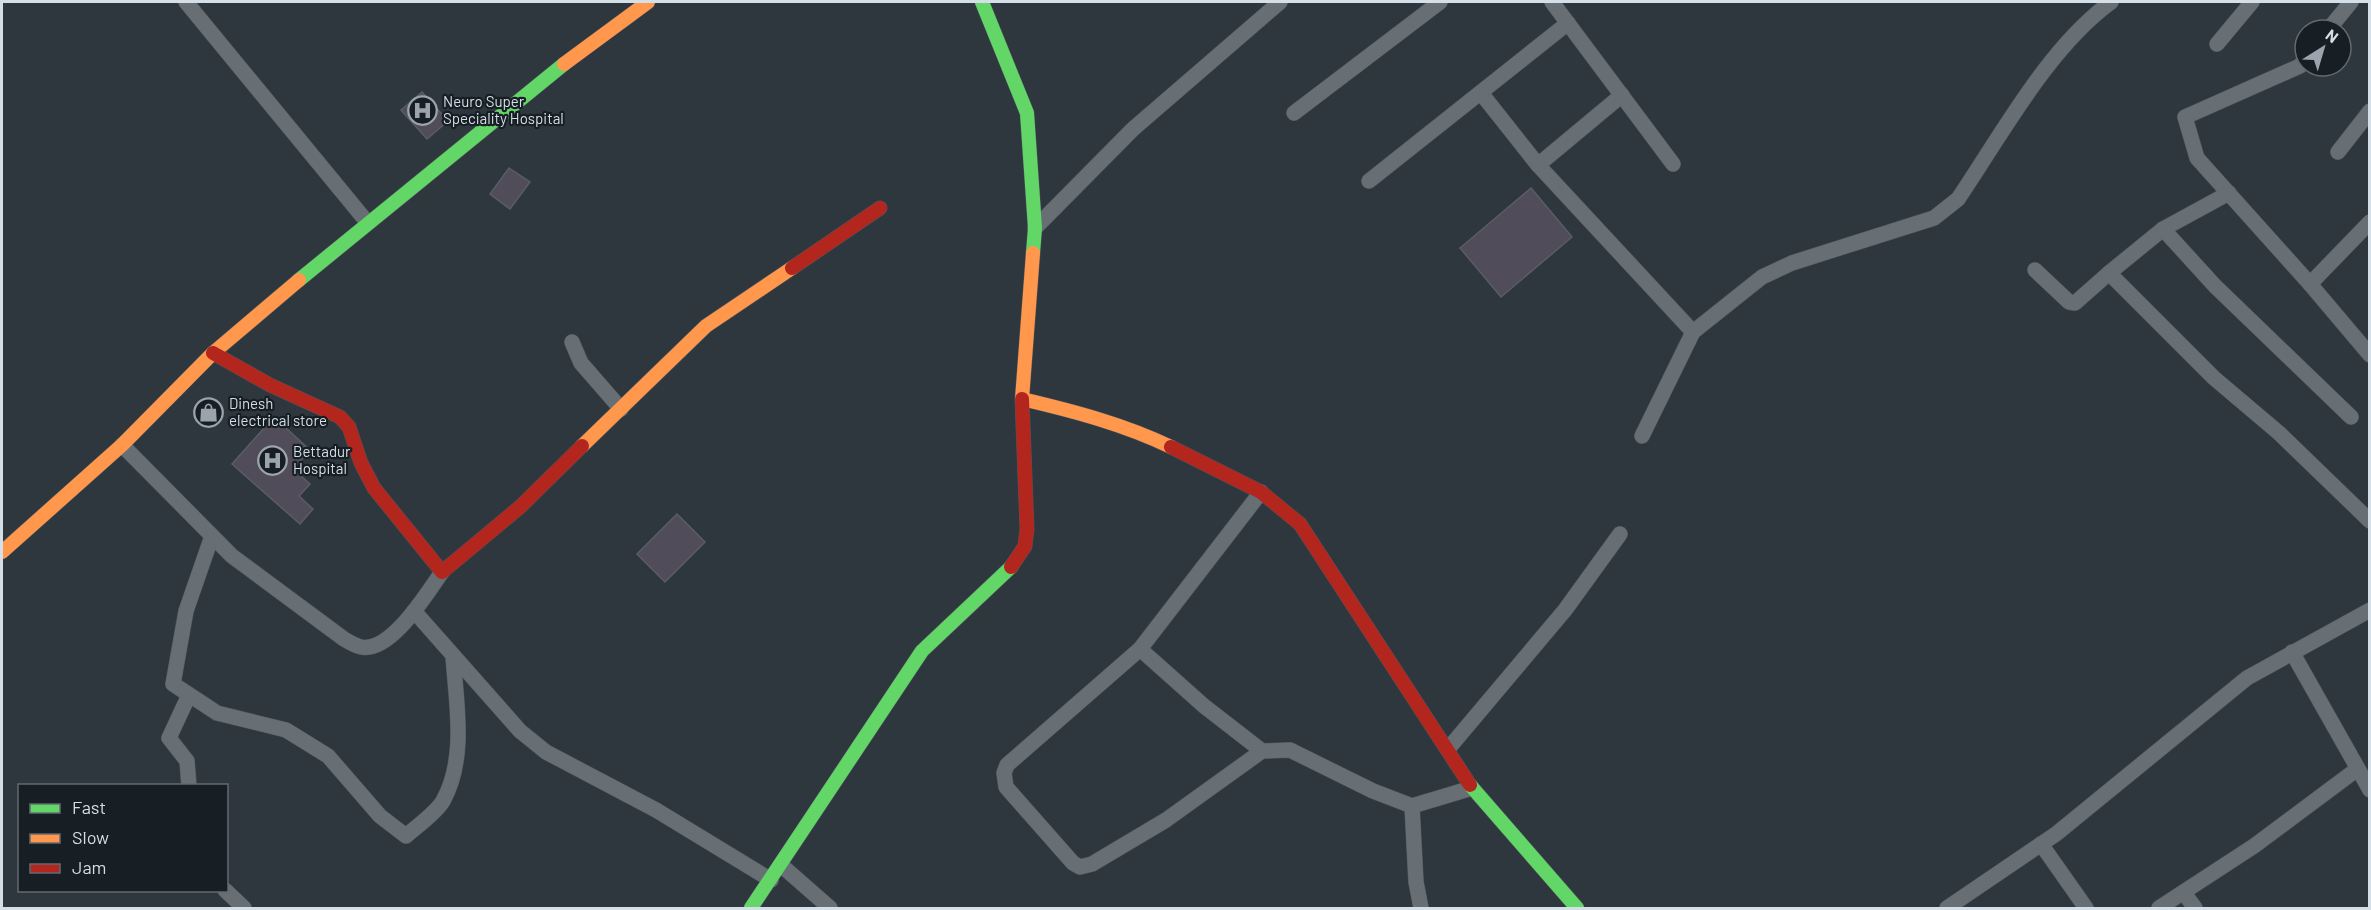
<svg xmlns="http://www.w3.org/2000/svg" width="2371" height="910" font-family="Barlow,sans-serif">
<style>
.building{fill:#504c59;stroke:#5a5d63;stroke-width:1.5}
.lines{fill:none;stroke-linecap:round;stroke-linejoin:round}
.street-casing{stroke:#4d555b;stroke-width:16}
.fast-casing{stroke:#4d555b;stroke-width:15}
.slow-casing{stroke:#4d555b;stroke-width:15}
.jam-casing{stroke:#4d555b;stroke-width:15}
.street{stroke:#676e74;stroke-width:15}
.fast{stroke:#63d668;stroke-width:14}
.slow{stroke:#ff974d;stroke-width:14}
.jam{stroke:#b3261e;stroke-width:14}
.labels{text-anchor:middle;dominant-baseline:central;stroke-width:4.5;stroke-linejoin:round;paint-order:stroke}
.poi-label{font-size:15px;fill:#d5dfe8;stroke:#171e24;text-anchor:start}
</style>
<rect width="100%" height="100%" fill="#2e373e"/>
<g class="building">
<polygon points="422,92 448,121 427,139 401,110"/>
<polygon points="509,168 530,182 510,209 490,194"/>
<polygon points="1531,188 1572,237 1501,297 1460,248"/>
<polygon points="274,417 310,450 293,469 310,484 299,496 313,509 300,524 232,464"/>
<polygon points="677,514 705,542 665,582 637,554"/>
</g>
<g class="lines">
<defs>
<g id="street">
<polyline points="186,2 367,222"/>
<polyline points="1552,2 1673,164"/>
<polyline points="2328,30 2351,2"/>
<polyline points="2217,44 2252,2"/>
<polyline points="2305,59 2300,66 2185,117 2197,158 2310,284 2370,355"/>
<polyline points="1481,93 1538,165 1693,332"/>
<polyline points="1294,113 1440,2"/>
<polyline points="2338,152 2370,111"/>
<polyline points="1538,165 1622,95"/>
<polyline points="1369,181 1568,23"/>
<polyline points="2229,193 2163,229 2109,273 2214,378 2279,433 2370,521"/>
<polyline points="1035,228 1133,129 1280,2"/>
<polyline points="2163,229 2215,286 2351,417"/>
<polyline points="2035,270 2069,302 2075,303 2109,273"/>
<polyline points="2310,284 2370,222"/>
<polyline points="572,342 581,363 621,409"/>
<path d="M1642 436 1693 332 1762 277 1792 263 1934 218 1958 199C2002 134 2048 48 2111 2"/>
<path d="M122 445 232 556 344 639C349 642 356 646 361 647 391 653 427 593 442 572"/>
<polyline points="1261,492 1140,649 1204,706 1262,751 1290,750 1373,791 1412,806 1472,788"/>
<path d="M212 536 186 611 173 684 217 713 286 730 328 756 380 816 406 836C417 826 435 814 443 801 467 758 456 702 453 656"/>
<polyline points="414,611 520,731 546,752 656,810 771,880"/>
<polyline points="1140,649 1007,765 1004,773 1006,787 1073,863 1080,867 1092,864 1166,820 1262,751"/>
<polyline points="2292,652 2370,790"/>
<polyline points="1448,749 1565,610 1620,534"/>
<polyline points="189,786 187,761 169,738 189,695"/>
<polyline points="1412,806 1416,882 1421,908"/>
<polyline points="2041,844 2086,908"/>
<polyline points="781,865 830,908"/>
<polyline points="225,890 244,908"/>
<polyline points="2184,893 2195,908"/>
<polyline points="1947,908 2056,834 2247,678 2370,610"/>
<polyline points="2159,908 2254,846 2356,770"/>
</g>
<g id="fast">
<polyline points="982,2 1027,113 1035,228 1033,253"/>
<polyline points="299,280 564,64"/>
<polyline points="1470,785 1577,908"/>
<polyline points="751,908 922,651 1011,567"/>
</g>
<g id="slow">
<polyline points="564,64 648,2"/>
<path d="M1033 253 1022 399C1073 411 1123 424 1171 447"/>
<polyline points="582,446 706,326 792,268"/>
<polyline points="2,552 122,445 213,353 299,280"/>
</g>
<g id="jam">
<polyline points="792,268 880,208"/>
<polyline points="213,353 270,385 340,417 349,427 361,463 374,488 442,572 520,507 582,446"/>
<polyline points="1171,447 1261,492 1300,524 1470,785"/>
<polyline points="1011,567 1025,546 1027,529 1022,399"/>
</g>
</defs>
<use href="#street" class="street-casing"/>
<use href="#fast" class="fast-casing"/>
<use href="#slow" class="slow-casing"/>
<use href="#jam" class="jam-casing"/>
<use href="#street" class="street"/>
<use href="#fast" class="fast"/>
<use href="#slow" class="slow"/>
<use href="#jam" class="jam"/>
</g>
<defs>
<symbol id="hospital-ring" viewBox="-11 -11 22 22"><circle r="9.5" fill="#171e24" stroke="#9ba4ac" stroke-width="1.5"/><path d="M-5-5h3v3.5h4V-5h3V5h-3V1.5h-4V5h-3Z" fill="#9ba4ac"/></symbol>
<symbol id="shop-ring" viewBox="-11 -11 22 22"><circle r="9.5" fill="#171e24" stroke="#9ba4ac" stroke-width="1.5"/><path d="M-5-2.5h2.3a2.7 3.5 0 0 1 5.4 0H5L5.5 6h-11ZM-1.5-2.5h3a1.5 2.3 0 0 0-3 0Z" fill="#9ba4ac"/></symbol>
</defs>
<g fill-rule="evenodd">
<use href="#hospital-ring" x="406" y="94" width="33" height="33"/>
<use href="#shop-ring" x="192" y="396" width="33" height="33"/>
<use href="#hospital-ring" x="256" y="444" width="33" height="33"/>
</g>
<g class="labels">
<g class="poi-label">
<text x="443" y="101">Neuro Super<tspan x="443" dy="17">Speciality Hospital</tspan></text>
<text x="229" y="403">Dinesh<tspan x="229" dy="17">electrical store</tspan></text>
<text x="293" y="451">Bettadur<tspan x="293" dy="17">Hospital</tspan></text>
</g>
</g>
<rect width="2371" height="910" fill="none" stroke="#d5dfe8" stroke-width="6"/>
<rect x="18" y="784" width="210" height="108" fill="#171e24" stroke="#636b72" stroke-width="1.5"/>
<rect x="30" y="804" width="30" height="9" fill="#63d668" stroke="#636b72" stroke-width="1.5"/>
<text x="72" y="814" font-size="18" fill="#d5dfe8">Fast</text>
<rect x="30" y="834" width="30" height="9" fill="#ff974d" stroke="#636b72" stroke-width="1.5"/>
<text x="72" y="844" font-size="18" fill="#d5dfe8">Slow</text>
<rect x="30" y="864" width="30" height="9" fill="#b3261e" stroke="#636b72" stroke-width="1.5"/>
<text x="72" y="874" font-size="18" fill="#d5dfe8">Jam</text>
<g transform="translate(2323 48) rotate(37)"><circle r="28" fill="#171e24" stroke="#636b72" stroke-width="1.5"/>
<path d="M0-4.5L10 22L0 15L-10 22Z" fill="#9ba4ac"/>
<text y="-9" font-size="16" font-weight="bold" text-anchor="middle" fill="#d5dfe8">N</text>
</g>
</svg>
